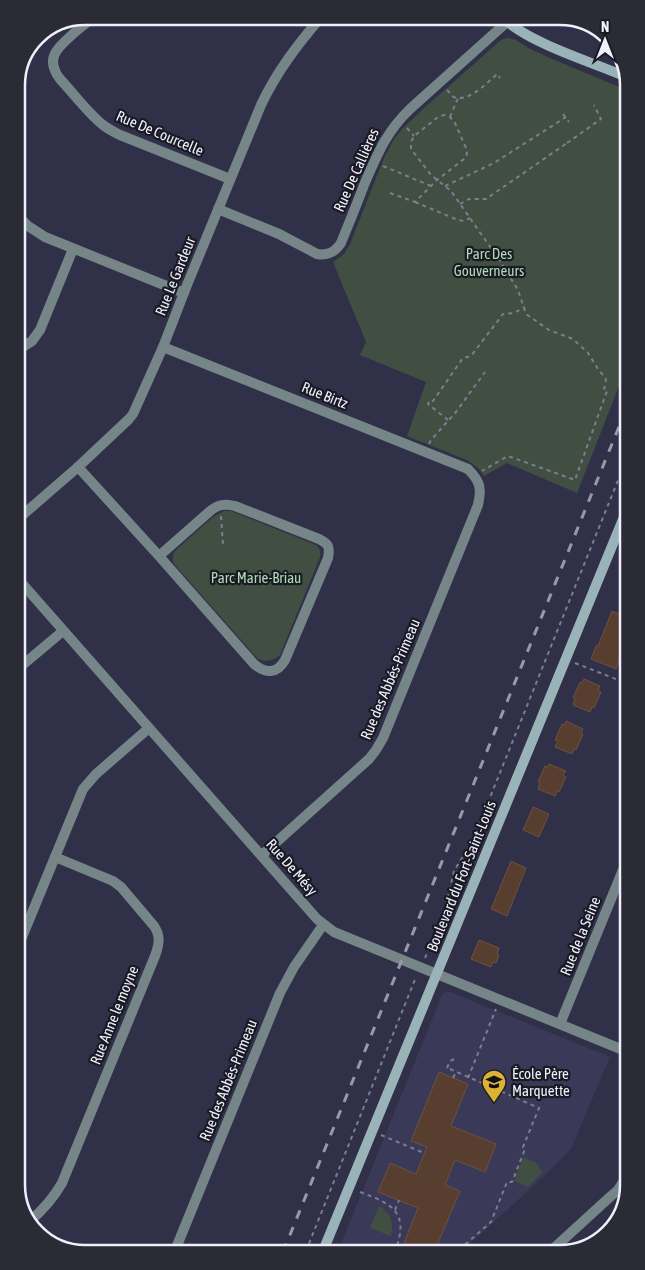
<svg xmlns="http://www.w3.org/2000/svg" width="645" height="1270" font-family="'Asap Condensed',sans-serif">
<style>
.built{fill:#3b3958}
.green{fill:#414f42}
.building{fill:#573e2e;stroke:#6b5141}
.lines{fill:none;stroke-linecap:round;stroke-linejoin:round}
.path{stroke:#7d7c90;stroke-width:2;stroke-dasharray:4 4;stroke-linecap:butt}
.street{stroke:#758588;stroke-width:10}
.secondary{stroke:#99b3b8;stroke-width:10}
.rail{stroke:#9998ab;stroke-width:3;stroke-dasharray:9 9;stroke-linecap:butt}
.labels{text-anchor:middle;dominant-baseline:central;stroke-width:4.5;stroke-linejoin:round;paint-order:stroke}
.street-label{font-size:15px;fill:#f0f0fd;stroke:#1a1a25}
.park-label{font-size:15px;fill:#aedbb2;stroke:#1a1a25}
.poi-label{font-size:15px;fill:#f0f0fd;stroke:#1a1a25;text-anchor:start}
.rim{fill:none;stroke:#f0f0fd;stroke-width:2.5}
</style>
<rect width="100%" height="100%" fill="#313049"/>
<polygon class="built" points="445,992 450,992 610,1057 571,1149 541,1179 463,1250 343,1251 341,1249 341,1244 442,995"/>
<g class="green">
<polygon points="507,38 514,39 530,49 550,58 624,89 625,371 577,493 507,463 484,476 478,468 467,460 407,436 426,382 360,355 366,342 333,262 344,254 350,244 384,158 394,139 403,128 422,110 501,40"/>
<path d="M224 511H231L316 545C320 549 321 551 320 557L280 655C273 661 267 662 258 659L174 564C172 558 172 555 176 550L213 517Z"/>
<polygon points="523,1157 535,1162 543,1172 528,1187 514,1181"/>
<path d="M379 1206C391 1213 394 1222 391 1236L370 1228Z"/>
</g>
<g class="building">
<polygon points="612,611 626,617 626,643 616,669 591,659 596,646 598,646"/>
<polygon points="584,679 600,686 598,691 601,692 594,708 592,707 590,712 573,705 575,699 573,698 580,682 582,683"/>
<polygon points="566,721 583,729 581,733 583,734 576,750 574,749 572,754 555,747 558,741 555,740 562,724 565,725"/>
<polygon points="549,764 566,771 563,775 566,777 559,792 557,791 555,796 538,789 540,783 538,782 545,766 548,767"/>
<polygon points="533,807 549,814 539,837 523,830"/>
<polygon points="511,861 526,868 507,916 491,909"/>
<polygon points="479,940 499,948 497,954 499,955 496,963 493,962 491,967 471,959"/>
<polygon points="439,1072 468,1084 451,1126 496,1144 485,1172 455,1160 445,1185 460,1191 435,1250 413,1250 403,1246 418,1208 378,1192 390,1163 416,1174 427,1147 411,1141"/>
</g>
<g class="lines">
<g class="path">
<path d="M447 90C447 90 452 95 452 96 466 105 487 83 497 74L500 78"/>
<polyline points="563,114 569,122"/>
<polyline points="450,117 458,98"/>
<polyline points="407,128 414,136"/>
<polyline points="567,143 601,119 594,105"/>
<polyline points="383,166 431,186"/>
<polyline points="445,186 494,163 566,117"/>
<polyline points="390,193 415,202 437,180 464,159 467,154 466,148 455,123 450,117 444,115 438,117 414,136 411,142 411,149 431,175 451,191 500,261 518,290 526,314 549,330 573,339 588,353 598,369 606,379 604,390 607,391 575,480 508,456 482,471"/>
<polyline points="415,202 458,220 464,221 470,218"/>
<polyline points="460,204 469,199 486,199 567,143 568,144"/>
<polyline points="448,420 428,404 430,400 433,401 463,358 471,356 503,314 514,313 525,307"/>
<polyline points="429,444 431,440 456,412 485,372"/>
<polyline points="221,516 223,545"/>
<polyline points="575,663 626,683"/>
<polyline points="425,958 446,905 454,871 460,861 470,847 625,463"/>
<polyline points="447,1068 450,1061 457,1058"/>
<polyline points="450,1069 539,1108 523,1147 525,1149 512,1182 507,1182 491,1222 459,1250"/>
<polyline points="453,1078 456,1072"/>
<polyline points="468,1078 496,1009"/>
<polyline points="381,1135 424,1153"/>
<path d="M360 1192C393 1204 410 1213 395 1251"/>
<polyline points="395,1210 399,1200"/>
<polyline points="306,1251 416,977"/>
</g>
<g class="street">
<path d="M96 16C88 21 81 27 74 33 58 47 44 58 60 79 74 94 87 112 103 125 108 129 114 132 120 135L230 179"/>
<path d="M218 209 279 234 317 254C328 256 335 252 341 243 349 223 357 204 364 185 377 155 386 132 410 109L507 22"/>
<polyline points="17,215 28,226 45,237 184,293"/>
<path d="M163 347 468 469C480 481 482 488 478 505L383 738 376 750 369 759 262 855"/>
<polyline points="18,350 32,341 40,330 73,249"/>
<path d="M78 467 159 556 254 664C266 674 277 674 285 660L328 558C330 547 329 544 319 539L235 506C224 503 217 505 209 512L159 556"/>
<path d="M18 519 78 467 129 419 133 414 163 347 187 285 261 105C277 71 298 44 322 16"/>
<polyline points="19,580 317,919 334,932 628,1052"/>
<polyline points="19,668 63,631"/>
<polyline points="20,942 83,789 96,774 149,728"/>
<polyline points="560,1024 627,860"/>
<path d="M29 1222C43 1210 53 1199 62 1183L155 956C159 945 161 936 154 926L121 887 113 881 55 857"/>
<polyline points="553,1249 611,1196 618,1190 629,1173"/>
<polyline points="174,1253 280,993 294,967 323,925"/>
</g>
<g class="secondary">
<path d="M500 16C533 45 584 59 624 76"/>
<polyline points="323,1251 626,512"/>
</g>
<polyline class="rail" points="283,1252 625,412"/>
</g>
<defs>
<symbol id="school-pin" viewBox="-11 -11 22 30"><path d="M0 17L-7.5 6A9.5 9.5 0 1 1 7.5 6Z" fill="#dbb233" stroke="#1a1a25"/><path d="M0-5L7-2L0 1L-7-2ZM-4 1L0 2.5L4 1V4Q0 6-4 4Z" fill="#111"/></symbol>
</defs>
<g fill-rule="evenodd">
<use href="#school-pin" x="480" y="1068" width="28" height="38"/>
</g>
<g class="labels">
<g class="street-label">
<text transform="translate(160 133) rotate(23)">Rue De Courcelle</text>
<text transform="translate(356 170) rotate(-66)">Rue De Callières</text>
<text transform="translate(175 276) rotate(-68)">Rue Le Gardeur</text>
<text transform="translate(325 395) rotate(22)">Rue Birtz</text>
<text transform="translate(390 679) rotate(-67)">Rue des Abbés-Primeau</text>
<text transform="translate(292 867) rotate(49)">Rue De Mésy</text>
<text transform="translate(461 876) rotate(-68)">Boulevard du Fort-Saint-Louis</text>
<text transform="translate(580 936) rotate(-68)">Rue de la Seine</text>
<text transform="translate(114 1015) rotate(-68)">Rue Anne le moyne</text>
<text transform="translate(228 1080) rotate(-68)">Rue des Abbés-Primeau</text>
</g>
<g class="park-label">
<text x="489" y="253">Parc Des<tspan x="489" dy="17">Gouverneurs</tspan></text>
<text x="256" y="577">Parc Marie-Briau</text>
</g>
<g class="poi-label">
<text x="512" y="1073">École Père<tspan x="512" dy="17">Marquette</tspan></text>
</g>
</g>
<path d="M0 0H645V1270H0ZM85 25H560A60 60 0 0 1 620 85V1185A60 60 0 0 1 560 1245H85A60 60 0 0 1 25 1185V85A60 60 0 0 1 85 25Z" fill="#2b2b36" fill-rule="evenodd"/>
<path class="rim" d="M85 25H560A60 60 0 0 1 620 85V1185A60 60 0 0 1 560 1245H85A60 60 0 0 1 25 1185V85A60 60 0 0 1 85 25Z"/>
<g transform="translate(605 40)" stroke="#1a1a25" stroke-width="4" paint-order="stroke">
<path d="M0-4L9 19L0 12L-9 19Z" fill="#f0f0fd"/>
<text y="-8" font-size="14" font-weight="bold" text-anchor="middle" fill="#f0f0fd">N</text>
</g>
</svg>
